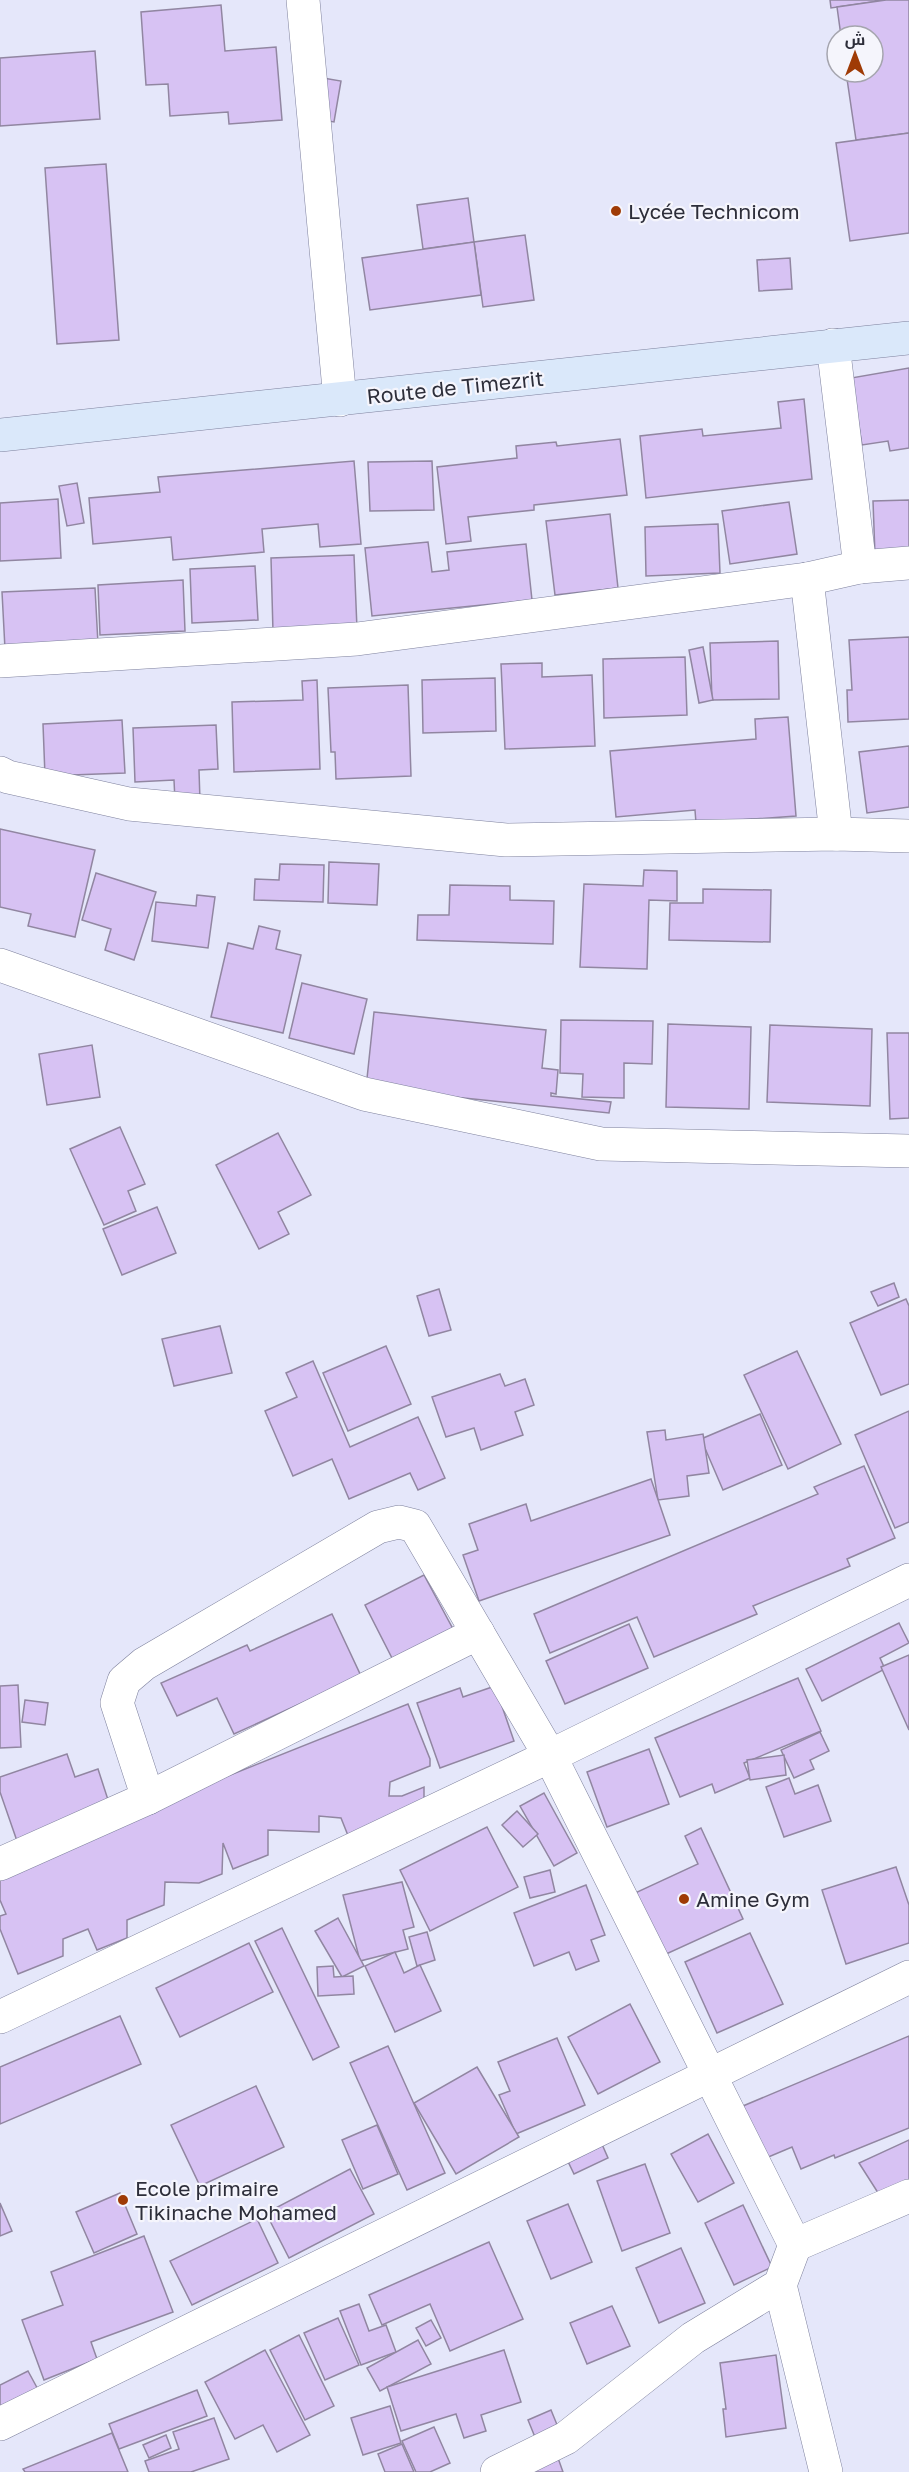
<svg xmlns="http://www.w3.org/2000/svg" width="909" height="2472" font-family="'Golos Text',Cairo,sans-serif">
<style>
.building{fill:#d7c2f3;stroke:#9186a1;stroke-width:1.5}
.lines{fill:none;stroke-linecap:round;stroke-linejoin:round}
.minor-casing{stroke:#7e819d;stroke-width:34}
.secondary-casing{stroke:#7e819d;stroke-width:34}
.minor{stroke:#fff;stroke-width:33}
.secondary{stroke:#dae8fa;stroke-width:33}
.poi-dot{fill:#9f3b06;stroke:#f5f5fc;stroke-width:2}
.labels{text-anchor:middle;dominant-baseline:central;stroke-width:4.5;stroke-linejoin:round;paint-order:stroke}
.poi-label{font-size:21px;fill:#2d2e3a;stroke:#f5f5fc;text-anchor:start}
.street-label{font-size:21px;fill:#2d2e3a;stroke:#f5f5fc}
</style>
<rect width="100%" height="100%" fill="#e5e7fa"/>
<g class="building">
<polygon points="830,0 886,0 831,8"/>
<polygon points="886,0 909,0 909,133 856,140 846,72 873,72 873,36 841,36 837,7"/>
<polygon points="221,5 225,51 276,47 282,120 229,124 228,112 170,116 168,84 146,85 141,12"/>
<polygon points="95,51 100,119 0,126 0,58"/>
<polygon points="323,78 341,81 334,122 317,119"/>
<polygon points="909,133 909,233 850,241 836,143"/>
<polygon points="106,164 119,340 57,344 45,168"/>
<polygon points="468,198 474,242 423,249 417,205"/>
<polygon points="525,235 534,300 483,307 474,242"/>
<polygon points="474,242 481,295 370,310 362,258"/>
<polygon points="790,258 792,289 759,291 757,260"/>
<polygon points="909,368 909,448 890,451 888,441 862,445 851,378"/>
<polygon points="804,399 812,479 646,498 640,436 702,429 703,436 781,428 778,402"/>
<polygon points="620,439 627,495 534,505 534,510 468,517 471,541 446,544 437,467 517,458 516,446 556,442 557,446"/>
<polygon points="354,461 361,544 320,547 318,524 262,529 264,552 173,560 171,537 93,544 89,498 160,492 158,477"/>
<polygon points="432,461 434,510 370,511 368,462"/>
<polygon points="77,483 84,523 67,526 59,486"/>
<polygon points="58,499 61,558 0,561 0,503"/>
<polygon points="909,500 909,554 875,555 873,501"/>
<polygon points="789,502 797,554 730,564 722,511"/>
<polygon points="610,514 618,588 555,595 546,521"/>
<polygon points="718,524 720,573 646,576 645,527"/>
<polygon points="428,542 432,572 449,570 447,552 526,544 532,600 372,616 365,548"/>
<polygon points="354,555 357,629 273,632 271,558"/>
<polygon points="255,566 258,620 192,623 190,569"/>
<polygon points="183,580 185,631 100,635 98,585"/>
<polygon points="95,588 98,644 5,649 2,592"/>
<polygon points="909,637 909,719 848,722 847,690 852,690 849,640"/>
<polygon points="778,641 779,699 712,700 710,643"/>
<polygon points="703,647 713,700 699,703 689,650"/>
<polygon points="685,657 687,715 604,718 603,659"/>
<polygon points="542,663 542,677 592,675 595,746 505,749 501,664"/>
<polygon points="495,678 496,731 423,733 422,680"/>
<polygon points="317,680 320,769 234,772 232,702 303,700 302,681"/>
<polygon points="408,685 411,776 336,779 335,752 331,752 328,688"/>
<polygon points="788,717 796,816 696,823 695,810 616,817 610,751 756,739 755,719"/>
<polygon points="122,720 125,773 45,776 43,724"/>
<polygon points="216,725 218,769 199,770 200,801 175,801 174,780 135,782 133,728"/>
<polygon points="909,746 909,807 867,813 859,752"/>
<polygon points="0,829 95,850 75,937 28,926 31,914 0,907"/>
<polygon points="329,862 379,864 377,905 328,903"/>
<polygon points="280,864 324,865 323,902 254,900 255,879 279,880"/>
<polygon points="644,870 677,871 677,901 649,900 647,969 580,967 584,884 643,886"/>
<polygon points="96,873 156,892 134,960 105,950 111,929 82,920"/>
<polygon points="450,885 510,886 510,900 554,901 553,944 417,940 418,915 449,915"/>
<polygon points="703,889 771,890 770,942 669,940 670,903 703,903"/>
<polygon points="197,895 215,897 208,948 152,941 156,902 196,906"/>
<polygon points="259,926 280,931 276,949 301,955 283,1033 211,1017 228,943 253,949"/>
<polygon points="302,983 367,999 354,1054 289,1038"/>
<polygon points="374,1012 546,1030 542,1068 558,1070 556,1094 551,1093 551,1096 611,1102 609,1113 366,1088"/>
<polygon points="561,1020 653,1021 652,1064 624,1063 624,1098 582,1097 583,1074 560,1073"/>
<polygon points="668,1024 751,1027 749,1109 666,1107"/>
<polygon points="770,1025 872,1029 870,1106 767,1102"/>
<polygon points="887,1033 909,1033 909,1118 890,1119"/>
<polygon points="92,1045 100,1097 47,1105 39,1054"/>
<polygon points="120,1127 145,1184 128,1191 136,1211 104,1225 70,1149"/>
<polygon points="278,1133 311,1195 278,1212 289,1234 259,1249 216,1165"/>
<polygon points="157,1207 176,1253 122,1275 103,1229"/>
<polygon points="894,1283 899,1297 878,1306 871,1292"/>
<polygon points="439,1289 451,1330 429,1336 417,1296"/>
<polygon points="906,1299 909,1306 909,1384 881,1395 850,1323"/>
<polygon points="220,1326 232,1373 174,1386 162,1339"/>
<polygon points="386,1346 411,1404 348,1431 323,1373"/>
<polygon points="797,1351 841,1444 788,1469 744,1375"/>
<polygon points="313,1361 350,1447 418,1417 445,1478 418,1490 410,1473 349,1499 332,1459 293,1476 265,1411 297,1397 286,1373"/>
<polygon points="500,1374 505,1386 525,1379 534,1405 515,1412 523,1435 481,1450 474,1428 446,1437 432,1397"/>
<polygon points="909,1411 909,1522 895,1528 855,1435"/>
<polygon points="760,1414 782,1465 723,1490 701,1439"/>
<polygon points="665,1430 666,1440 703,1434 709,1473 687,1476 689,1496 658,1500 647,1432"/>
<polygon points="864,1466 895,1538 847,1559 850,1566 753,1606 757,1614 654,1657 637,1617 550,1653 534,1614 818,1494 814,1487"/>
<polygon points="651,1479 670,1535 479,1601 463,1555 478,1550 469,1524 526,1504 531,1521"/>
<polygon points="424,1575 453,1629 393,1660 365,1605"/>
<polygon points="332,1614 361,1676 234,1734 217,1698 177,1716 161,1683 247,1645 250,1651"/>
<polygon points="899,1623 909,1643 880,1658 885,1669 822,1701 806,1669"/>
<polygon points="629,1624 648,1668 565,1704 546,1661"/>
<polygon points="909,1655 909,1730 881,1667"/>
<polygon points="798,1678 821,1731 744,1763 750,1778 715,1793 712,1784 680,1797 655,1738"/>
<polygon points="18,1685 21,1747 0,1748 0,1686"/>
<polygon points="495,1686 514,1741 440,1768 417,1703 460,1688 463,1697"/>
<polygon points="25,1700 48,1703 45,1725 22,1722"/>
<polygon points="408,1704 430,1759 430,1766 390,1782 389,1796 402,1796 424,1787 424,1808 349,1838 341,1818 319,1816 319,1832 268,1830 268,1855 233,1869 223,1843 222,1874 199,1883 165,1882 164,1905 127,1920 127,1938 97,1950 88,1929 63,1939 63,1956 18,1974 0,1929 0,1916 6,1914 0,1900 0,1867"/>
<polygon points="820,1732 829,1751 810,1760 814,1769 794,1778 781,1750"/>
<polygon points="649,1749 669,1804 607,1827 587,1772"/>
<polygon points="67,1754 75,1777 98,1769 111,1809 17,1841 0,1792 0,1777"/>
<polygon points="784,1755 786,1775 750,1780 747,1760"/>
<polygon points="789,1778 795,1794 818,1785 831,1821 784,1837 766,1787"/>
<polygon points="544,1793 577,1853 554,1866 520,1806"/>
<polygon points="517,1811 538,1834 523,1847 502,1825"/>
<polygon points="487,1827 518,1887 430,1931 400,1870"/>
<polygon points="701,1828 743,1919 664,1955 635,1893 698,1864 685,1836"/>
<polygon points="896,1867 909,1905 909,1943 846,1964 822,1890"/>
<polygon points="550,1870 555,1892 530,1898 524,1877"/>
<polygon points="402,1882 414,1927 403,1930 408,1949 360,1961 343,1895"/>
<polygon points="586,1885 605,1935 591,1940 599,1961 576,1970 569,1952 534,1966 514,1913"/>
<polygon points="338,1918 364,1966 342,1977 315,1931"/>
<polygon points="282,1928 339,2047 313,2060 255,1941"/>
<polygon points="427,1932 435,1960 417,1966 409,1937"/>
<polygon points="750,1933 783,2004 717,2033 685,1962"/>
<polygon points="249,1943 273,1992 180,2037 156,1988"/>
<polygon points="395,1952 404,1973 420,1965 441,2011 395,2032 365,1966"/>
<polygon points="333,1966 334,1977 353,1976 354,1994 318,1996 317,1967"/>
<polygon points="630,2004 660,2062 598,2094 568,2037"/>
<polygon points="120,2016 141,2064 0,2124 0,2067"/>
<polygon points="909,2036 909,2128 835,2158 834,2155 801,2169 792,2147 766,2158 743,2106"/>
<polygon points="557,2038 585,2105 516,2134 499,2095 510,2091 498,2062"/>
<polygon points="388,2046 445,2173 407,2190 350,2063"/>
<polygon points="477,2067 519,2137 456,2174 414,2103"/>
<polygon points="256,2086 284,2147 200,2186 171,2125"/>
<polygon points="377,2125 398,2174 363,2189 342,2140"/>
<polygon points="597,2133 608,2158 574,2174 562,2149"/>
<polygon points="708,2134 734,2183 698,2202 671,2154"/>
<polygon points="909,2140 909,2188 882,2199 859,2163"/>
<polygon points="645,2164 670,2233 622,2251 597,2181"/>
<polygon points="350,2169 374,2214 289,2258 266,2213"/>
<polygon points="120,2193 137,2234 94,2253 76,2212"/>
<polygon points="0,2203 12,2231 0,2236"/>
<polygon points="568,2204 592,2262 551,2279 527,2221"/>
<polygon points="743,2205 772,2267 734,2285 705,2223"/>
<polygon points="257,2219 278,2263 192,2305 170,2261"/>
<polygon points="144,2236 173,2312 91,2342 97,2359 44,2380 22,2320 63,2305 51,2272"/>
<polygon points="489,2242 523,2319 450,2351 430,2304 382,2325 369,2295"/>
<polygon points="681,2248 705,2303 659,2323 636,2268"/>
<polygon points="359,2304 369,2331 386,2325 396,2352 361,2365 340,2311"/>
<polygon points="612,2306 630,2346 587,2364 570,2323"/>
<polygon points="338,2318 359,2365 325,2380 304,2333"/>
<polygon points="431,2320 441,2338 426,2346 416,2328"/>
<polygon points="299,2335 334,2406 305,2420 270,2350"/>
<polygon points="418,2340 431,2364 380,2391 367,2368"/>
<polygon points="265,2350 310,2435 277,2452 263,2425 235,2439 205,2382"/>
<polygon points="504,2350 521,2402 481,2415 486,2431 464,2438 456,2414 401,2431 387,2387"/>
<polygon points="776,2355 786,2428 726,2437 723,2409 726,2409 720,2363"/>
<polygon points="28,2371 41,2395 0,2408 0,2385"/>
<polygon points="197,2390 207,2416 119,2449 109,2424"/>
<polygon points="390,2406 401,2443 363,2455 351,2418"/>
<polygon points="551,2410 560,2432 537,2442 528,2420"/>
<polygon points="214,2418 229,2459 191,2472 149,2472 145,2461 179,2449 173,2432"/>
<polygon points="434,2427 450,2463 430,2472 416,2472 402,2441"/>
<polygon points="112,2433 128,2472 25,2472 23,2469"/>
<polygon points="166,2435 171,2448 149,2458 143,2445"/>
<polygon points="402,2444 414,2472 385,2472 378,2454"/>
<polygon points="558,2458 563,2472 525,2472"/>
</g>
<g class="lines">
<defs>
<g id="minor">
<polyline points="303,0 340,400"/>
<polyline points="833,345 860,567"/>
<polyline points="807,579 836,834"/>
<polyline points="0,661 357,639 807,579 860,567 909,563"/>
<polyline points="0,773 8,777 129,804 506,840 836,834 909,836"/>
<polyline points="0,965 364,1094 601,1144 909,1151"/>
<polyline points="148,1798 117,1703 124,1681 144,1664 378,1527 399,1522 415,1526 550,1756 795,2245 780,2285 693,2338 566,2438 497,2472"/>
<polyline points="0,1864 148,1798 478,1633"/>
<polyline points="0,2017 550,1756 909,1580"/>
<polyline points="795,2245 909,2196"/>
<polyline points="780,2285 826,2472"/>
<polyline points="0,2424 909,1977"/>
</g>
<polyline id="secondary" points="0,435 909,338"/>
</defs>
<use href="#minor" class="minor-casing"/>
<use href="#secondary" class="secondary-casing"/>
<use href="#minor" class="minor"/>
<use href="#secondary" class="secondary"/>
</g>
<g class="poi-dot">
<circle cx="616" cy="211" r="6"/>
<circle cx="684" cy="1899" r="6"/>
<circle cx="123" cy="2200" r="6"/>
</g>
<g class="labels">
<g class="poi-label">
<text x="628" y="211">Lycée Technicom</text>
<text x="696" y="1899">Amine Gym</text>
<text x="135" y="2188">Ecole primaire<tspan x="135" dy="24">Tikinache Mohamed</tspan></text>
</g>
<g class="street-label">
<text transform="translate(455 387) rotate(-6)">Route de Timezrit</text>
</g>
</g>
<g transform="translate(855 54)"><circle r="28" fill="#f5f5fc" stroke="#a5a5ae" stroke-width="1.5"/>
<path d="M0-4.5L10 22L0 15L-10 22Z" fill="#9f3b06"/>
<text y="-9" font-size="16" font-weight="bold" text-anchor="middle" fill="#2d2e3a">ش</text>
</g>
</svg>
